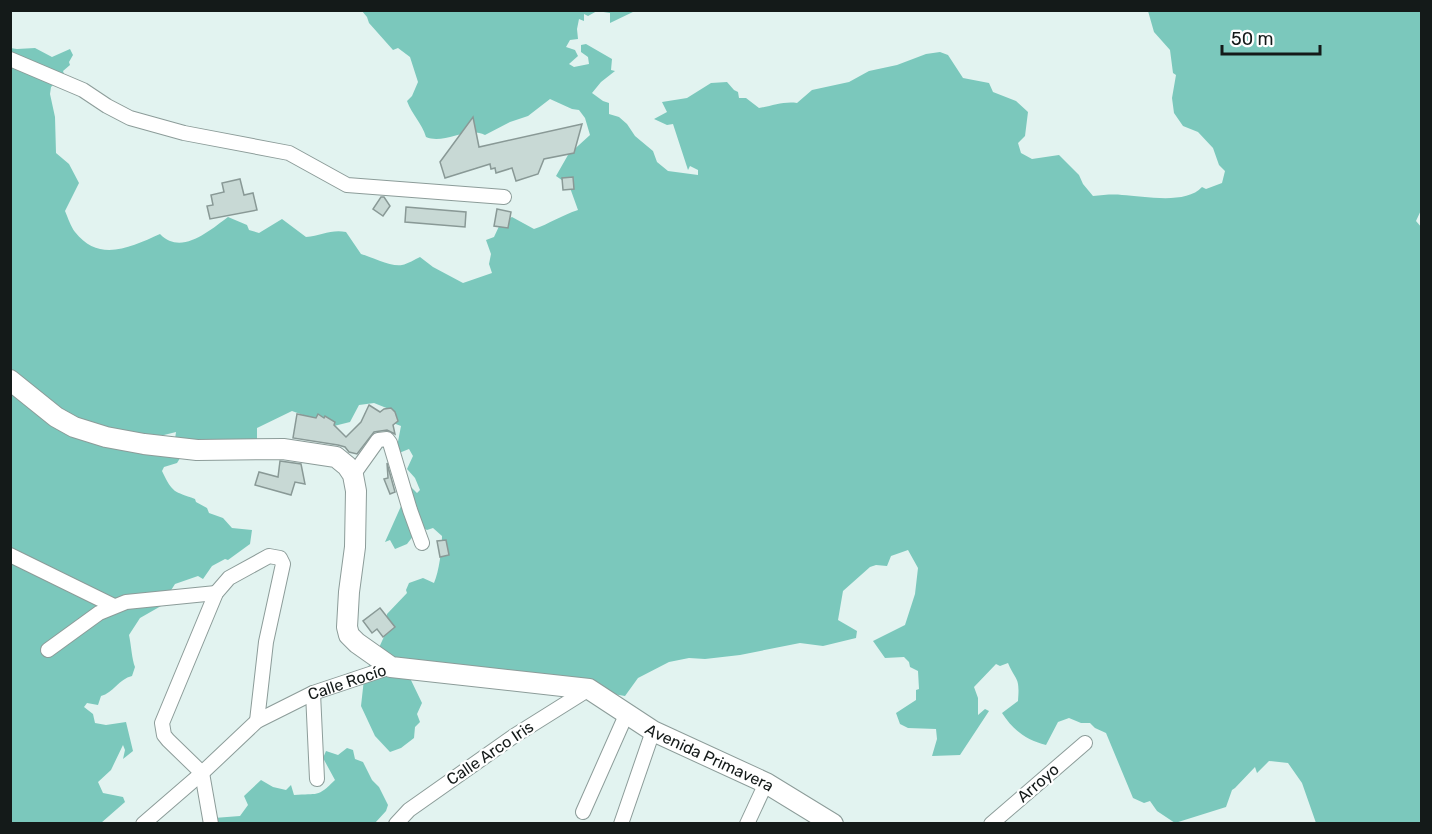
<svg xmlns="http://www.w3.org/2000/svg" width="1432" height="834" font-family="Rubik,sans-serif">
<style>
.forest{fill:#7bc8bc}
.building{fill:#c8d9d5;stroke:#899996;stroke-width:1.5}
.lines{fill:none;stroke-linecap:round;stroke-linejoin:round}
.street-casing{stroke:#8c9c99;stroke-width:16}
.secondary-casing{stroke:#8c9c99;stroke-width:22}
.street{stroke:#fff;stroke-width:14}
.secondary{stroke:#fff;stroke-width:20}
.labels{text-anchor:middle;dominant-baseline:central;stroke-width:4.5;stroke-linejoin:round;paint-order:stroke}
.street-label{font-size:16px;fill:#141a19;stroke:#fff}
</style>
<rect width="100%" height="100%" fill="#e2f3f0"/>
<g class="forest">
<path d="M353 11H635L610 23V13L597 11 588 16 584 14V21L579 19 577 29 578 39 570 40 566 47 575 50 578 56 569 64 574 67 589 64 588 57 581 52V45L586 44 612 59 611 70 615 71 601 82 592 93 603 101 609 103V114L619 117 627 124 635 136 653 151 657 162 668 171 698 175V170L690 166 688 170 673 124 667 125 654 119 667 112 662 102 687 98 711 83 727 82 734 90 738 92 739 98H746L759 108C772 106 784 101 797 103L812 90 849 82 869 71 897 65 926 54 940 52 948 55 963 78 989 83 993 92 1016 101 1028 112 1025 136 1018 143 1021 153 1032 159 1059 155 1079 175 1083 184 1093 196C1103 195 1113 194 1122 195 1144 196 1186 205 1202 187L1206 189 1222 183 1225 171 1219 165 1213 148 1198 132 1183 126 1174 113 1172 98 1176 75 1173 73 1170 50 1154 32 1148 11H1421L1422 208 1416 221 1422 228 1421 823H1316L1302 783 1288 763 1269 761 1257 773 1255 767 1235 788 1232 790 1226 807 1175 823 1157 811 1150 801 1144 803 1133 798 1106 733 1095 728 1090 723H1081L1069 718 1058 722 1046 745C1026 740 1013 730 1002 713L1018 701C1020 676 1016 682 1008 663L1000 666 996 664 974 687 978 698V715L985 709 989 711 960 755 932 756 937 739 936 729 908 728 900 724 896 713 916 700V690L919 689 918 671 910 667 909 662 904 657 885 658 873 641 905 625 915 594 918 568 908 550 891 556 887 566 876 565 870 567 843 591 838 620 857 631 856 638 823 646 800 643 740 655 705 659 689 658 669 662 638 678 625 696 463 669 461 665H447L409 676 422 703 417 714 420 722 415 727 414 738 401 748 390 752 375 736 361 706 365 670 373 661 387 630V614L407 593 406 590 409 583 423 578 434 583C439 572 442 548 442 536L433 528 427 530 423 528 414 535 407 544 395 549 390 540 385 542 410 486 417 493 420 490 415 478 407 469 413 456 409 449 399 453 396 452 401 426 388 421 389 409 374 403 359 405 350 422 334 426 292 411 257 428V442L251 451 175 439 176 432 148 439 126 441 122 450 153 446 182 455 177 463 164 467 162 471C173 494 174 491 195 499L196 502 207 508 209 513 223 518 232 528 252 530 250 544 228 560 225 559 212 566 203 579 198 576 175 584 161 606 140 618 129 635C131 644 132 660 135 667L132 676C119 679 113 693 101 696L98 705 87 703 84 707 93 714 95 723 106 725 126 722 133 751 123 759 125 750 123 745 111 770 98 782 103 793 123 797 125 802 101 823H11L10 48 17 49 35 48 52 57 70 49 73 55 69 62 70 65 63 71 64 74 51 87 50 94 55 117 56 153 69 164 79 183 65 211C68 218 71 227 75 232 99 263 131 247 160 234 181 256 209 231 228 217L247 225 249 230 259 233 282 219 306 237C321 236 331 229 346 232L361 254C372 257 391 267 402 265 408 264 415 259 420 257L433 267 463 283 492 273 489 264 491 254 486 240 494 237 501 222 512 217 534 229C549 224 562 215 578 210L569 185 556 176 568 155 590 135 585 118 579 110 572 109 550 99 528 116 510 122 485 135C467 125 445 145 426 137 422 123 412 115 407 101L412 96 418 82 410 57 398 48 393 50 369 23 367 17 362 11Z"/>
<path d="M347 748 353 750 355 759 363 762 372 780 379 787 388 805 386 811 375 823 209 824 214 818 240 816 248 805 244 796 261 780 273 787 286 790 291 785 294 795C318 793 317 798 335 780L323 758 326 751 338 755Z"/>
</g>
<g class="building">
<polygon points="473,117 479,147 582,124 574,153 544,159 538,174 516,181 512,168 496,173 495,168 491,169 490,164 445,178 440,162"/>
<polygon points="573,177 574,189 563,190 562,178"/>
<polygon points="240,179 244,195 253,193 257,210 210,219 207,206 213,205 211,195 224,192 222,183"/>
<polygon points="381,197 384,197 390,206 383,216 373,209"/>
<polygon points="406,207 466,212 465,227 405,222"/>
<polygon points="497,209 511,212 508,228 494,226"/>
<polygon points="369,405 380,412 384,409 391,408 395,412 398,421 393,425 395,434 387,430 374,432 357,454 349,452 345,447 338,445 293,438 297,414 316,418 318,414 324,418 325,416 335,422 334,425 346,437 361,422"/>
<polygon points="280,461 301,464 305,484 295,482 291,495 255,485 259,472 278,477"/>
<polygon points="387,463 395,492 390,494 384,479 388,478"/>
<polygon points="446,540 449,555 440,557 437,541"/>
<polygon points="380,608 395,627 383,637 377,629 372,633 363,621"/>
</g>
<g class="lines">
<defs>
<g id="street">
<polyline points="10,59 83,90 107,106 130,118 184,133 289,153 347,185 504,197"/>
<polyline points="353,475 378,440 387,439 390,443 410,510 422,543"/>
<polyline points="10,555 114,606"/>
<polyline points="48,650 99,613 126,602 216,593"/>
<polyline points="313,693 317,779"/>
<polyline points="202,773 168,740 164,735 162,723 216,593 229,578 269,556 280,558 283,564 266,642 257,721"/>
<polyline points="202,773 211,824"/>
<polyline points="583,812 626,715"/>
<path id="s1" d="M143 824 202 773 257 721 313 693 391 667"/>
<polyline points="396,824 409,810 514,736 589,689"/>
<polyline points="621,824 653,731"/>
<polyline points="747,824 766,783"/>
<polyline points="991,824 1085,743"/>
</g>
<g id="secondary">
<path id="s2" d="M10 380 56 417 74 427 106 437 144 444 197 450 283 449 336 457 347 466 353 475 356 491 355 547 349 592 347 627 349 635 357 643 391 667 589 689 653 731 766 783 833 824"/>
</g>
</defs>
<use href="#street" class="street-casing"/>
<use href="#secondary" class="secondary-casing"/>
<use href="#street" class="street"/>
<use href="#secondary" class="secondary"/>
</g>
<g class="labels">
<g class="street-label">
<text stroke="none"><textPath href="#s1" startOffset="252">Calle Rocío</textPath></text>
<text transform="translate(490 753) rotate(-34)">Calle Arco Iris</text>
<text stroke="none"><textPath href="#s2" startOffset="922">Avenida Primavera</textPath></text>
<text transform="translate(1038 783) rotate(-41)">Arroyo</text>
</g>
</g>
<rect width="1432" height="834" fill="none" stroke="#141a19" stroke-width="24"/>
<path d="M1222 45v9h98v-9" fill="none" stroke="#141a19" stroke-width="3"/>
<text x="1231" y="45" font-size="18" fill="#141a19" stroke="#ffffff" stroke-width="4.5" paint-order="stroke">50 m</text>
</svg>
